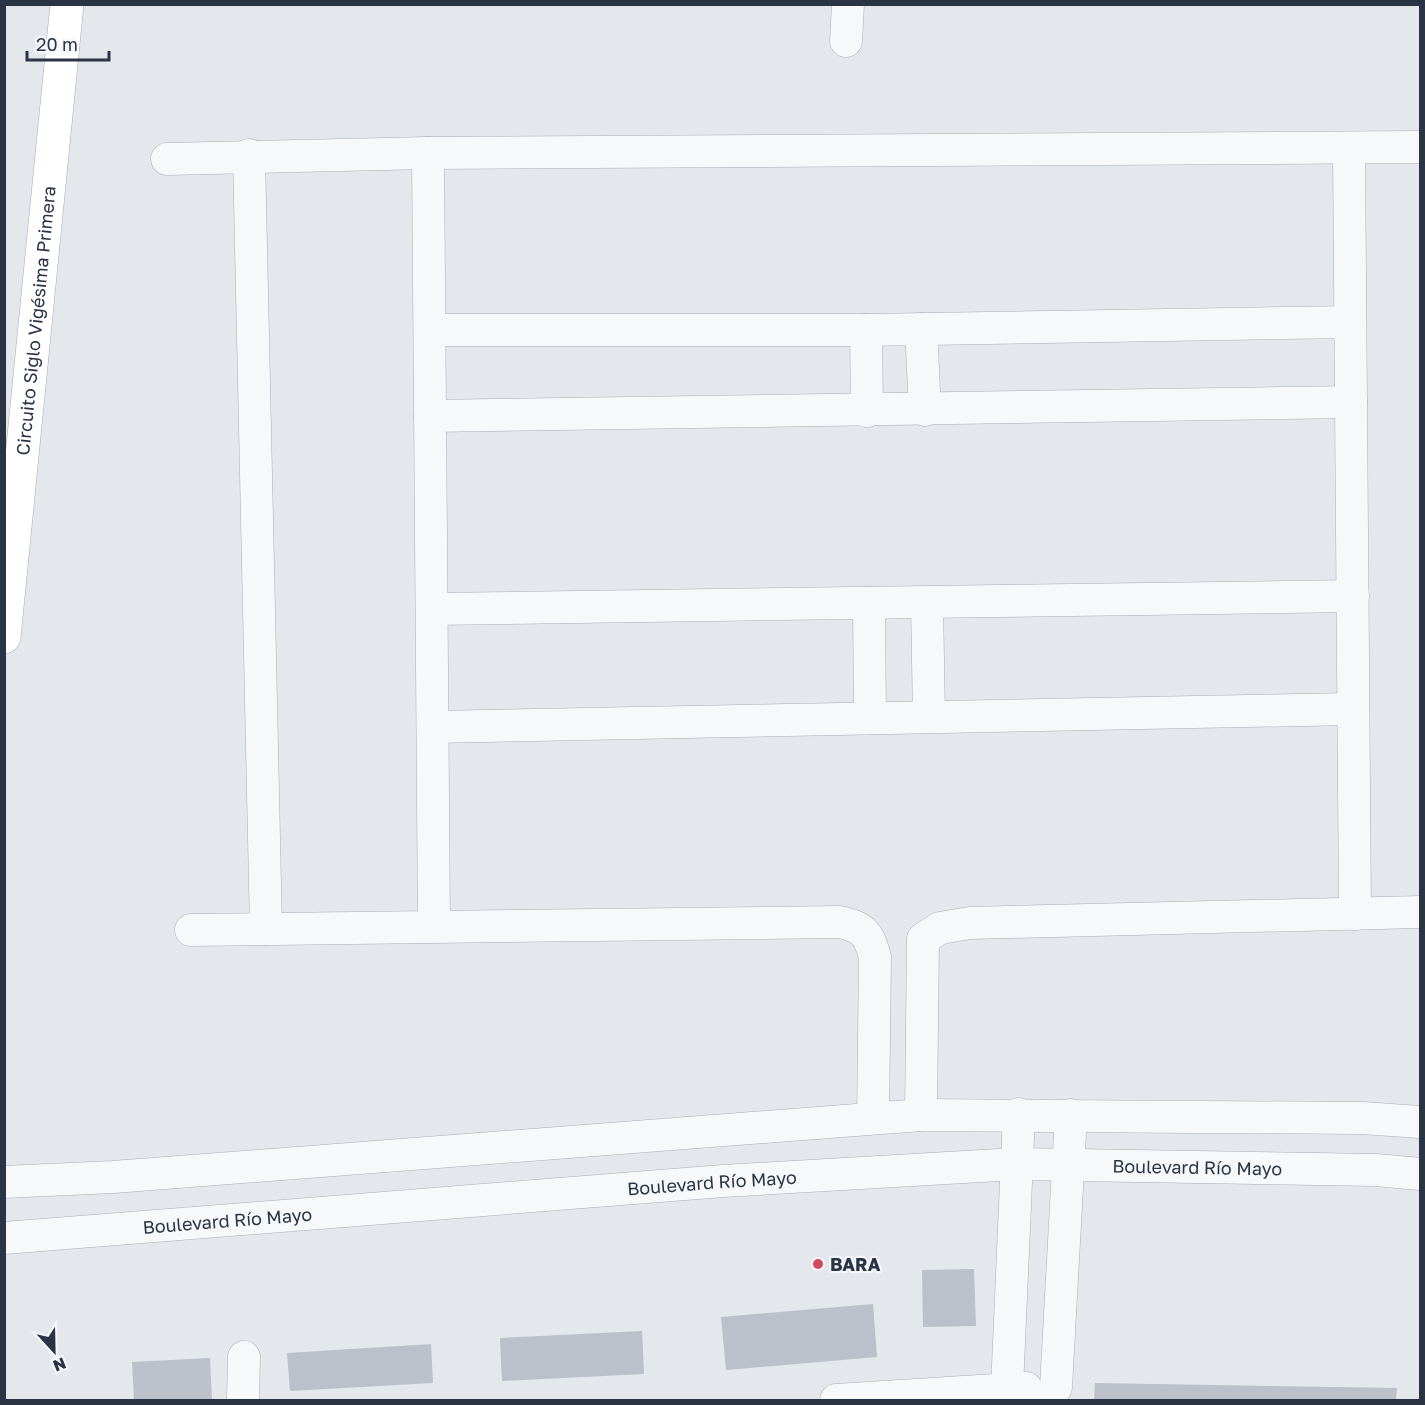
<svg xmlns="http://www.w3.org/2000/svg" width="1425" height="1405" font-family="'Golos Text',sans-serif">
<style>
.building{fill:#bbc0ca}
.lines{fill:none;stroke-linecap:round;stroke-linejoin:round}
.minor-casing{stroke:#a9aeb7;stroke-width:33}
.major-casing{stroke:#a3abb8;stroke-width:34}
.minor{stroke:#f7f8fa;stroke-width:32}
.major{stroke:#fff;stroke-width:33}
.poi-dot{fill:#d1495b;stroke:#f4f6f9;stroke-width:2}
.labels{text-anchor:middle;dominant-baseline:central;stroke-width:4.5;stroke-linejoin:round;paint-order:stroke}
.street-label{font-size:18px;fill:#2b3445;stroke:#f4f6f9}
.poi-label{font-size:18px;font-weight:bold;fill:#2b3445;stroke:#f4f6f9;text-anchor:start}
</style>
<rect width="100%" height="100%" fill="#e4e7ec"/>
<g class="building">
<polygon points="974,1269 976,1326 923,1327 922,1270"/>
<polygon points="873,1304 877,1357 726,1370 721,1317"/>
<polygon points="642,1331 644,1374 502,1381 500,1338"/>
<polygon points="431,1344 433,1383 290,1391 287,1353"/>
<polygon points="210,1358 212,1400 134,1400 132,1362"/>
<polygon points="1095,1383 1397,1388 1396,1400 1094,1400"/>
</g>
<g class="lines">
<defs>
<g id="minor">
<polyline points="846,41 848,4"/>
<polyline points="1349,149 1355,914"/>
<polyline points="428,153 434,926"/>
<polyline points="249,155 266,929"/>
<polyline points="167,159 428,153 1420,147"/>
<polyline points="921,329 925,410"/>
<polyline points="430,330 866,330 1350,322"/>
<polyline points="866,330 867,411"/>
<polyline points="430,416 1351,402"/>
<polyline points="869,603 870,718"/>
<polyline points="927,603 929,717"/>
<polyline points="432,609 1353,596"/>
<polyline points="433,727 1353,709"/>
<path d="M191 930 840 922C865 928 868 933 875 957L873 1118"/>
<polyline points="921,1115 923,939 940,928 970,923 1420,912"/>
<polyline points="4,1182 113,1177 921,1115 1362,1118 1420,1122"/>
<path id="s1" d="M4 1238 723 1181 1016 1164 1376 1170 1420 1174"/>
<polyline points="243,1400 244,1357"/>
<polyline points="836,1400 1026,1388"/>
<polyline points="1015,1400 1007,1388 1019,1114"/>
<polyline points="1050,1400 1056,1387 1071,1115"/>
</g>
<g id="major">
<path id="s2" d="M4 637 67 4"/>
</g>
</defs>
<use href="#minor" class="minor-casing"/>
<use href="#major" class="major-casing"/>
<use href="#minor" class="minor"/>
<use href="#major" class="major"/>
</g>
<circle class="poi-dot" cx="818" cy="1264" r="6"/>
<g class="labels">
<g class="street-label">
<text stroke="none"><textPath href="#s2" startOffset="318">Circuito Siglo Vigésima Primera</textPath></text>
<text stroke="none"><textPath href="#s1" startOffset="1196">Boulevard Río Mayo</textPath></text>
<text stroke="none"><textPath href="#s1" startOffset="710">Boulevard Río Mayo</textPath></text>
<text stroke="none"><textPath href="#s1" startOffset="224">Boulevard Río Mayo</textPath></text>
</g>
<g class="poi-label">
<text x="830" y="1264">BARA</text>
</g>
</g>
<rect width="1425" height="1405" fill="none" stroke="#2b3445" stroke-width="12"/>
<g transform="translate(54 1351) rotate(158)" stroke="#f4f6f9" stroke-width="4.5" paint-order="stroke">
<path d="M0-4.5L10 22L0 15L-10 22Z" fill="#2b3445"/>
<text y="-9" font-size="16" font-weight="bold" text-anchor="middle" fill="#2b3445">N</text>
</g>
<path d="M27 51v9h82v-9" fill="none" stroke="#2b3445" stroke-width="3"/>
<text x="36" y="51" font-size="18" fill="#2b3445" stroke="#f4f6f9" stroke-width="4.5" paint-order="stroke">20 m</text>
</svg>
